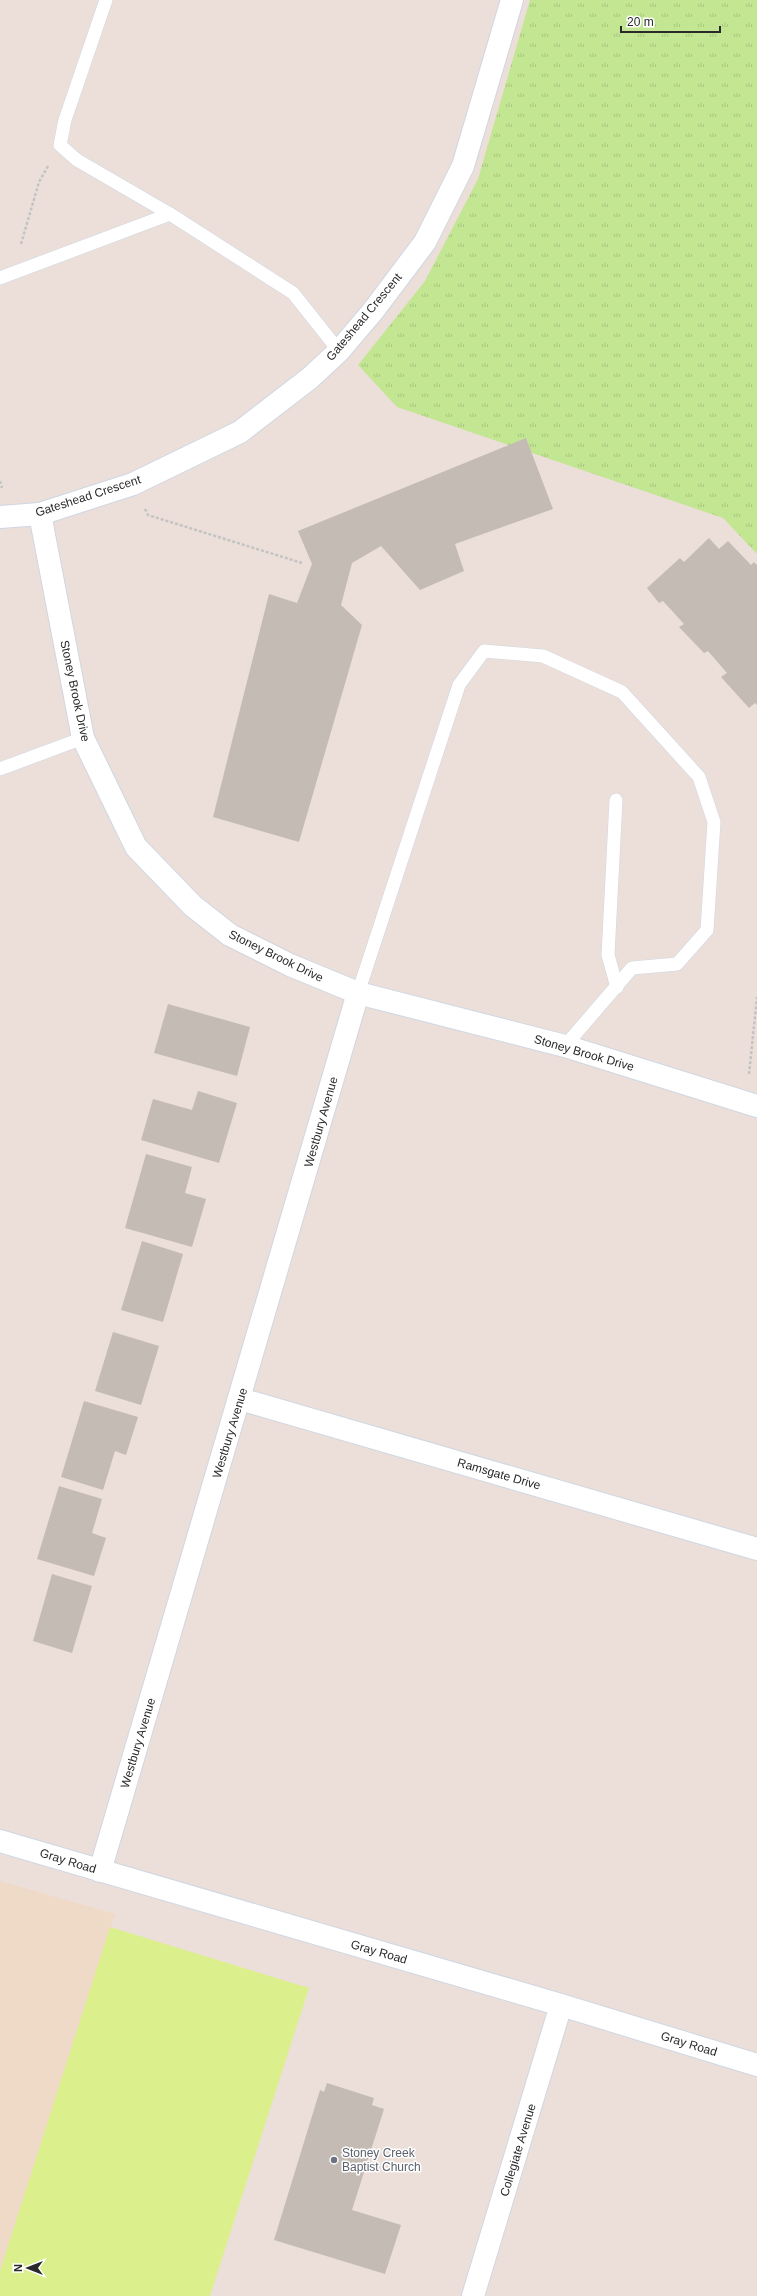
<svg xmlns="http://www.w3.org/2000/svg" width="757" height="2296" font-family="Helvetica,sans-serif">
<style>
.education{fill:#efd9c7}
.park{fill:url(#park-tufts)}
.pitch{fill:#dcef8d}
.building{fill:#c4bbb5}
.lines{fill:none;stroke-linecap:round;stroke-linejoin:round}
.lane-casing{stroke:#ced7e3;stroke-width:14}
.street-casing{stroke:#ced7e3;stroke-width:24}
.secondary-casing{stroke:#ced7e3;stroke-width:24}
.path{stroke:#c3c3c3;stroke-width:2.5;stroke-dasharray:3 2;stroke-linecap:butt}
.lane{stroke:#fff;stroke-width:13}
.street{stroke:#fff;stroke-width:22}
.secondary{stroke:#fff;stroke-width:22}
.worship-dot{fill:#6b7280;stroke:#fff;stroke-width:1.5}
.labels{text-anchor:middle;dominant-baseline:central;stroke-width:3;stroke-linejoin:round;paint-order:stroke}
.street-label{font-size:12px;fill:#292929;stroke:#fff}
.worship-label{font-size:12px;fill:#5b616d;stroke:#fff;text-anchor:start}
</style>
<defs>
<pattern id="park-tufts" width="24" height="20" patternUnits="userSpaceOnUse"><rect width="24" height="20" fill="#c3e692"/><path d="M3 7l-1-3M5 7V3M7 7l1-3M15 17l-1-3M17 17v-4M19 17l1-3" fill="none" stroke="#a8c57e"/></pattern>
</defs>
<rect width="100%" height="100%" fill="#ecdfd9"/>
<polygon class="education" points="0,1881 115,1914 0,2271"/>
<polygon class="park" points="530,0 757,0 757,554 723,518 397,407 358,365 425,281 478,179"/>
<polygon class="pitch" points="110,1927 309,1988 210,2296 0,2296 0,2271"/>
<g class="building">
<polygon points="526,438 553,509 455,544 464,571 420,590 381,546 352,563 341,605 362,625 299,842 213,817 269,594 297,603 312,564 298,531"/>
<polygon points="709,538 719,549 728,541 751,565 754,562 757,565 757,705 755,703 749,708 721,677 727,673 708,651 704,653 679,627 684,624 663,601 659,603 647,588 680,558 684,562"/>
<polygon points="168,1004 250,1027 237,1076 154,1053"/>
<polygon points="198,1091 237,1103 219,1163 141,1140 153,1099 192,1110"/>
<polygon points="146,1154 192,1167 185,1193 206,1199 192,1247 125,1228"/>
<polygon points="142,1241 183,1254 163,1322 121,1310"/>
<polygon points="113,1332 159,1346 141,1405 95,1391"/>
<polygon points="84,1401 138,1417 126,1455 115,1451 103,1490 61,1477"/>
<polygon points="59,1486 102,1499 92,1533 106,1538 94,1576 37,1559"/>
<polygon points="52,1574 92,1586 72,1653 33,1641"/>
<polygon points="327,2083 374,2098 372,2105 384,2109 352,2210 401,2225 385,2274 274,2240 320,2090 324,2092"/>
</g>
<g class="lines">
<defs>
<g id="lane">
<polyline points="106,0 65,120 60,145 77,160 170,214 293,293 339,351"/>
<polyline points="0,278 170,214"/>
<polyline points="0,769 83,738"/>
<polyline points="616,800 608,955 617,987"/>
<polyline points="358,993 459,685 484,651 543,656 622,692 699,777 714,822 707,930 677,964 632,968 565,1046"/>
</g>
<g id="street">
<polyline points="40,514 83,738 136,847 193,906 230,935 290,965 358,993 565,1046 757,1106"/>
<polyline points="0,517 40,514 133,484 240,432 310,378 339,351 373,311 425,242 463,166 512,0"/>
<polyline points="240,1399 757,1549"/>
<polyline points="100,1871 358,993"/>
<polyline points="473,2296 561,2005"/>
</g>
<polyline id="secondary" points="0,1841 561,2005 757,2065"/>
</defs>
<use href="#lane" class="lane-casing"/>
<use href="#street" class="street-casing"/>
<use href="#secondary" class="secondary-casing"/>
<g class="path">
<polyline points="21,244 39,182 48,166"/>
<polyline points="0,481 2,488"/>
<polyline points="145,509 148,515 302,563"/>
<polyline points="749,1074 757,997"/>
</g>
<use href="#lane" class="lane"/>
<use href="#street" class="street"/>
<use href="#secondary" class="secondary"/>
</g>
<circle class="worship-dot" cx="334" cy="2160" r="4"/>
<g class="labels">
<g class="street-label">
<text transform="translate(364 317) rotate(-50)">Gateshead Crescent</text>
<text transform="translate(88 496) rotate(-18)">Gateshead Crescent</text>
<text transform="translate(75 691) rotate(78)">Stoney Brook Drive</text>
<text transform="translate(276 956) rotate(26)">Stoney Brook Drive</text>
<text transform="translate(584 1053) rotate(16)">Stoney Brook Drive</text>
<text transform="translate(321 1122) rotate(-74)">Westbury Avenue</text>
<text transform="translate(230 1433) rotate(-73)">Westbury Avenue</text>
<text transform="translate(499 1474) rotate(16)">Ramsgate Drive</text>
<text transform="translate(138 1743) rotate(-73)">Westbury Avenue</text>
<text transform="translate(68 1861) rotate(17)">Gray Road</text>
<text transform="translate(379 1952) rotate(16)">Gray Road</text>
<text transform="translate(689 2044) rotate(17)">Gray Road</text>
<text transform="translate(518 2150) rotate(-73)">Collegiate Avenue</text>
</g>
<g class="worship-label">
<text x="342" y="2153">Stoney Creek<tspan x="342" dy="14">Baptist Church</tspan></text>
</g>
</g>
<g transform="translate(28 2268) rotate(270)" stroke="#ffffff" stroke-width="3" paint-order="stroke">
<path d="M0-3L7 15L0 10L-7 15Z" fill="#292929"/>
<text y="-6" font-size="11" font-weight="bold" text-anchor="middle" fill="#292929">N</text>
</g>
<path d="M621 26v6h99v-6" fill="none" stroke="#292929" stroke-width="2"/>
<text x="627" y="26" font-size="12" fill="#292929" stroke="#ffffff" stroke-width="3" paint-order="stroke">20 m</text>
</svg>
